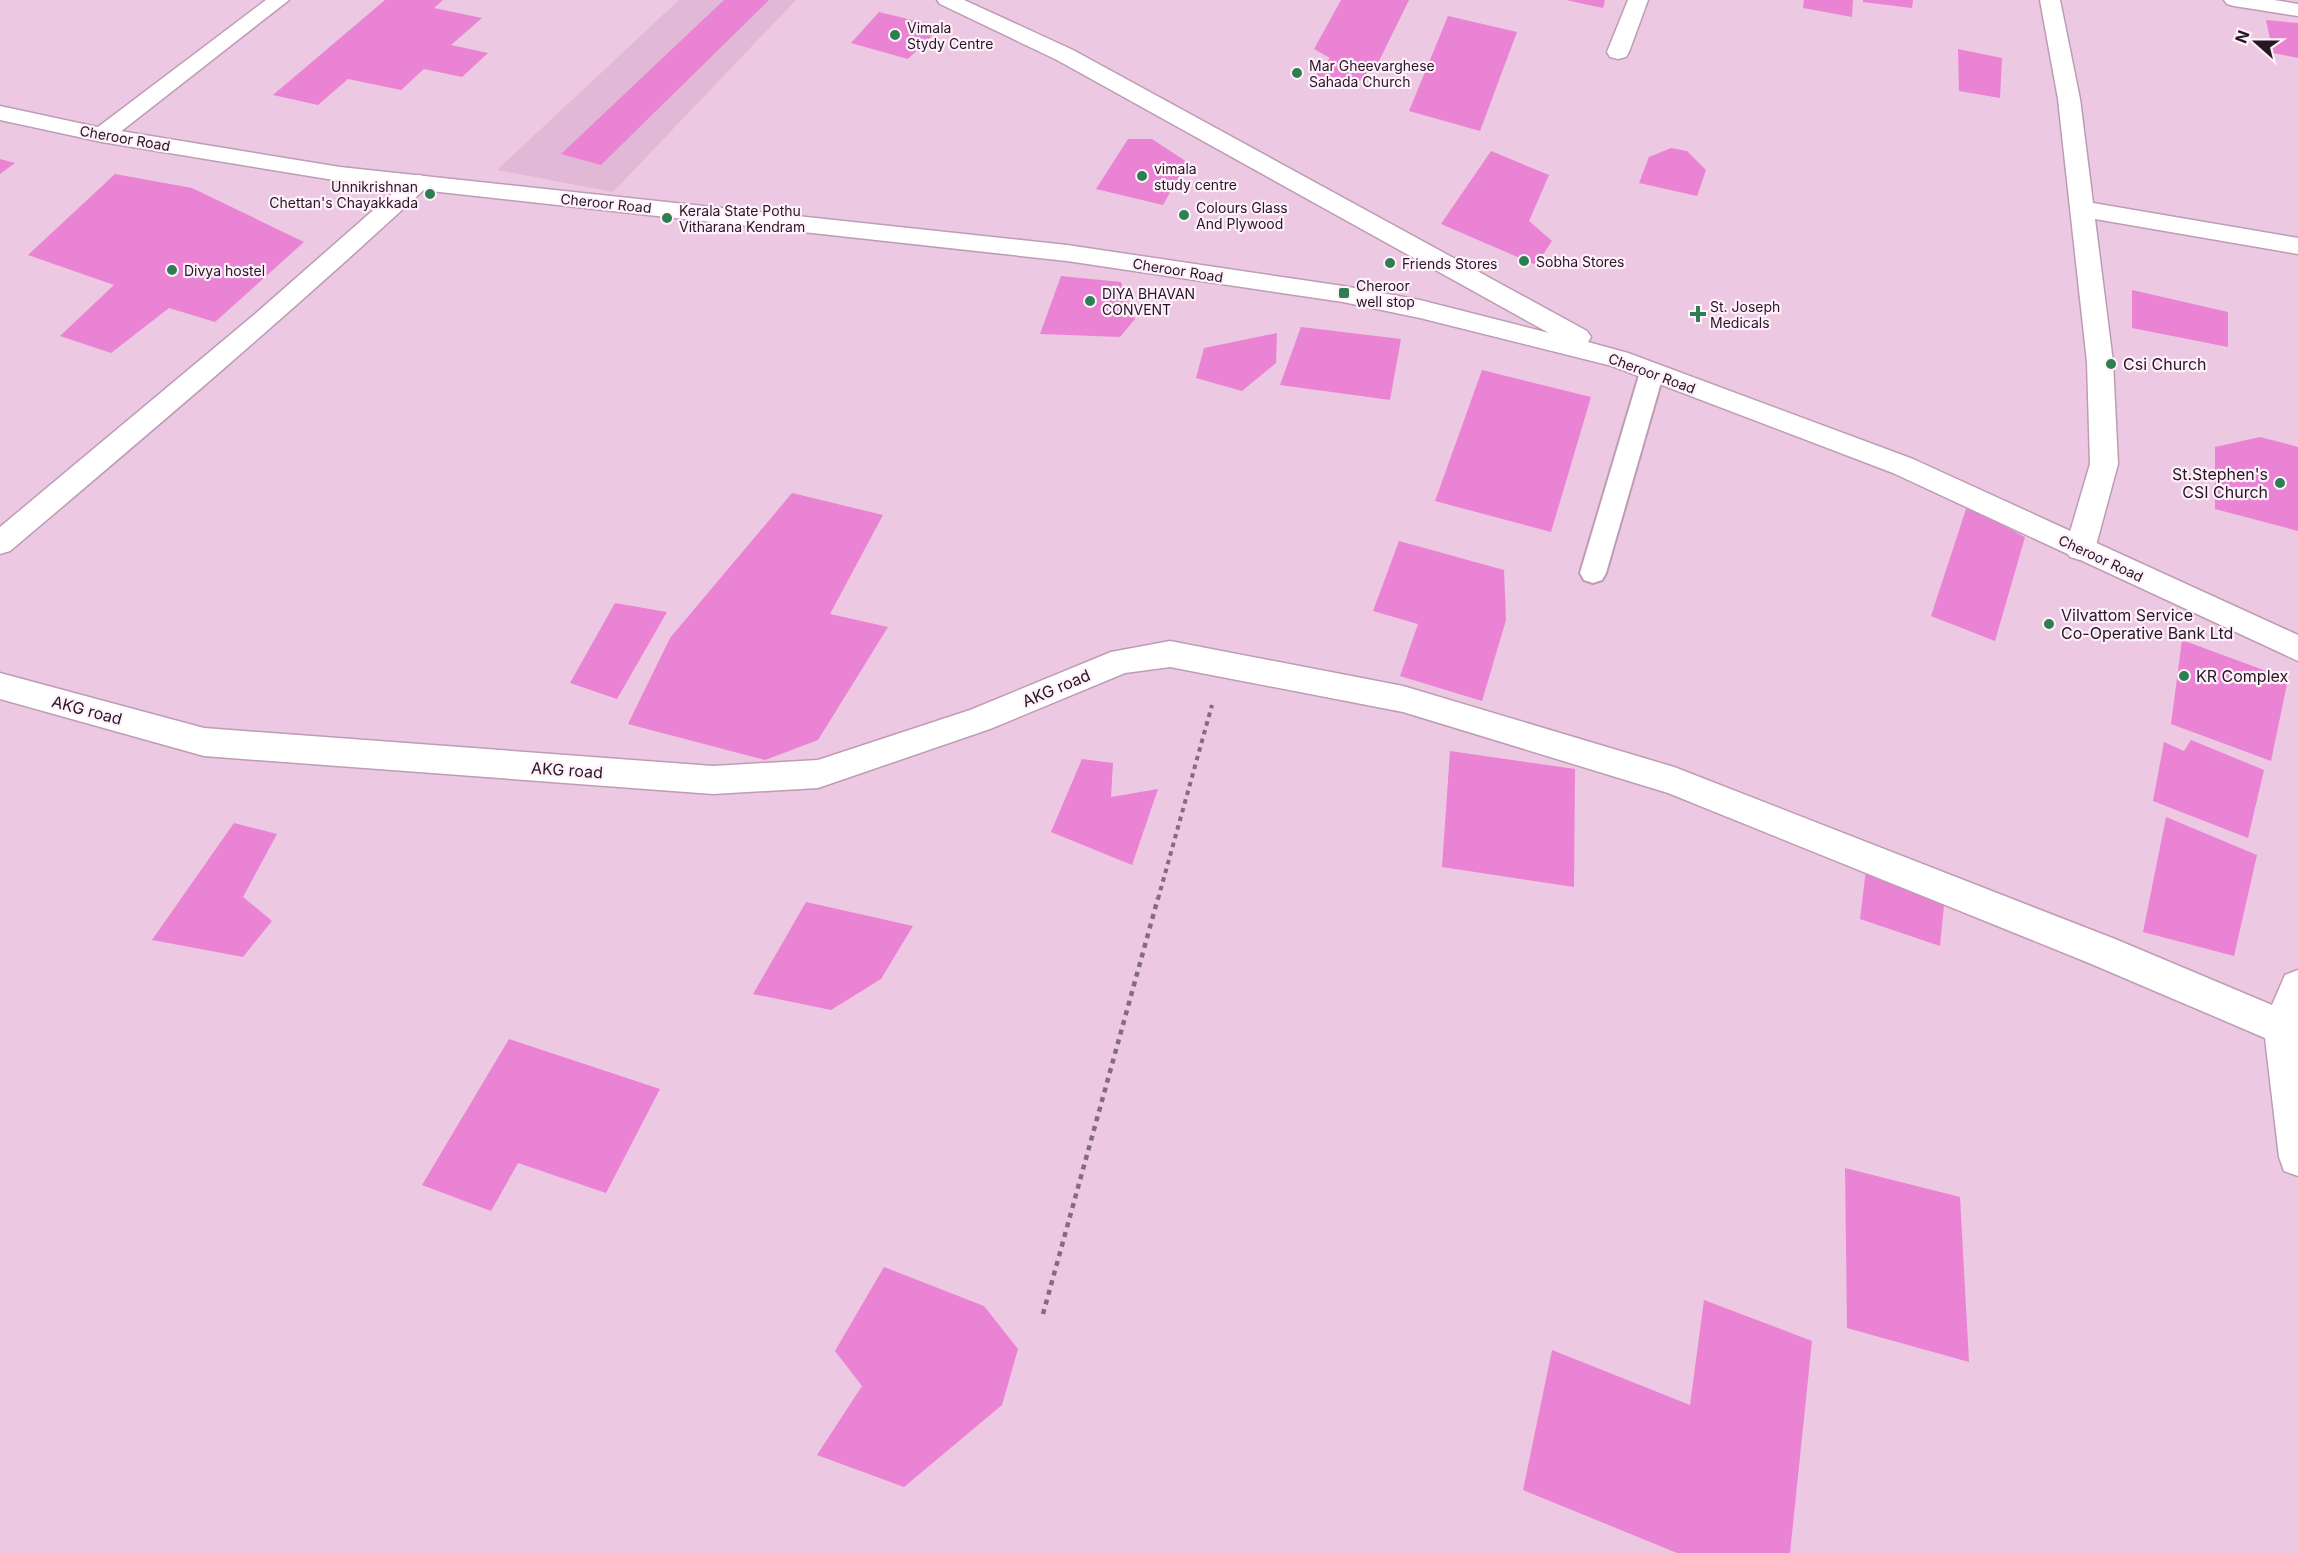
<svg xmlns="http://www.w3.org/2000/svg" width="2298" height="1553" font-family="Inter,sans-serif">
<style>
.built{fill:#e1b8d6}
.building{fill:#ea83d4}
.lines{fill:none;stroke-linecap:round;stroke-linejoin:round}
.service-casing{stroke:#be9cb5;stroke-width:4}
.minor-casing{stroke:#be9cb5;stroke-width:3}
.secondary-casing{stroke:#be9cb5;stroke-width:3}
.path-far1{stroke:#836c7d;stroke-width:4;stroke-dasharray:4.5 4.5;stroke-linecap:butt}
.path{stroke:#836c7d;stroke-width:4.5;stroke-dasharray:5 5;stroke-linecap:butt}
.service{fill:#fff;fill-rule:evenodd}
.minor{fill:#fff;fill-rule:evenodd}
.secondary{fill:#fff;fill-rule:evenodd}
.poi-dot{fill:#2c7f51;stroke:#fff0fb;stroke-width:2}
.labels{text-anchor:middle;dominant-baseline:central;stroke-width:4.5;stroke-linejoin:round;paint-order:stroke}
.far-poi-label{font-size:14px;fill:#251822;stroke:#fff0fb;text-anchor:start}
.far-street-label{font-size:14px;fill:#251822;stroke:#fff0fb}
.poi-label{font-size:16px;fill:#251822;stroke:#fff0fb;text-anchor:start}
.street-label{font-size:16px;fill:#251822;stroke:#fff0fb}
</style>
<rect width="100%" height="100%" fill="#ecc8e2"/>
<polygon class="built" points="679,0 796,0 613,192 497,170"/>
<g class="building">
<polygon points="385,0 443,0 434,8 482,18 451,45 488,53 462,77 424,69 401,90 348,79 318,105 273,95"/>
<polygon points="724,0 769,0 601,165 561,154"/>
<polygon points="1341,0 1409,0 1378,63 1359,81 1315,76 1330,58 1314,49"/>
<polygon points="1566,0 1605,0 1603,8"/>
<polygon points="1804,0 1853,0 1852,17 1803,8"/>
<polygon points="1863,0 1913,0 1912,8 1863,2"/>
<polygon points="879,12 941,27 908,59 851,43"/>
<polygon points="1448,16 1517,32 1480,131 1409,111"/>
<polygon points="2266,20 2298,23 2298,58 2273,53"/>
<polygon points="1958,49 2002,58 2000,98 1959,91"/>
<polygon points="1128,139 1152,139 1187,162 1163,205 1096,189"/>
<polygon points="1671,148 1687,151 1706,170 1697,196 1639,183 1649,157"/>
<polygon points="1491,151 1549,175 1529,221 1552,241 1536,265 1441,224"/>
<polygon points="0,159 15,163 0,174"/>
<polygon points="115,174 192,188 304,242 215,322 169,308 111,353 60,336 114,285 28,255"/>
<polygon points="1061,276 1121,282 1135,319 1120,337 1040,334"/>
<polygon points="2132,290 2228,312 2228,347 2132,328"/>
<polygon points="1301,327 1401,339 1390,400 1280,385"/>
<polygon points="1277,333 1276,363 1242,391 1196,378 1204,348"/>
<polygon points="1482,370 1591,397 1551,532 1435,501"/>
<polygon points="2260,437 2298,447 2298,531 2215,509 2215,447"/>
<polygon points="792,493 883,515 830,614 888,627 818,740 765,760 628,724 670,638"/>
<polygon points="1967,506 2025,537 1995,641 1931,616"/>
<polygon points="1399,541 1504,570 1506,620 1482,701 1400,676 1418,624 1373,611"/>
<polygon points="615,603 667,612 617,699 570,683"/>
<polygon points="2182,640 2288,679 2271,761 2171,724"/>
<polygon points="2191,740 2264,770 2248,838 2153,801 2164,742 2184,751"/>
<polygon points="1450,751 1575,769 1574,887 1442,867"/>
<polygon points="1082,759 1113,763 1111,797 1158,789 1132,865 1051,832"/>
<polygon points="2166,817 2257,855 2234,956 2143,932"/>
<polygon points="234,823 277,834 243,897 272,921 243,957 152,940"/>
<polygon points="1866,870 1945,895 1940,946 1860,919"/>
<polygon points="806,902 913,926 881,979 831,1010 753,994"/>
<polygon points="509,1039 660,1089 606,1193 518,1163 491,1211 422,1185"/>
<polygon points="1845,1168 1960,1197 1969,1362 1847,1328"/>
<polygon points="884,1267 984,1306 1018,1349 1002,1405 904,1487 817,1455 862,1386 835,1351"/>
<polygon points="1704,1300 1812,1341 1790,1553 1677,1553 1523,1490 1552,1350 1690,1405"/>
</g>
<g class="lines">
<defs>
<polygon id="service" points="1652,364 1660,366 1664,372 1606,573 1602,580 1593,583 1584,580 1580,573 1640,372 1644,366"/>
<g id="minor">
<polygon points="266,0 289,0 110,140 102,142 94,140 90,135 94,130"/>
<polygon points="1628,0 1648,0 1629,52 1626,57 1618,59 1610,57 1607,52"/>
<polygon points="2040,0 2060,0 2080,99 2093,203 2298,238 2298,254 2095,219 2113,362 2118,464 2095,549 2090,557 2080,560 2070,557 2065,549 2090,464 2087,362 2058,99"/>
<polygon points="2224,0 2274,0 2298,4 2298,16 2234,6 2227,4"/>
<path d="M419 175 427 177 431 182 427 187C292 312 151 432 10 551L0 554V527L255 314 411 177Z"/>
<polygon points="1170,641 1403,686 1674,767 2115,939 2272,1005 2285,975 2298,970 2298,1176 2284,1171 2279,1157 2265,1038 2089,963 1668,793 1403,712 1170,667 1125,673 990,729 818,788 713,794 204,756 0,699 0,673 204,728 713,766 818,760 970,710 1111,652"/>
</g>
<polygon id="secondary" points="937,0 964,0 1073,50 1587,331 1591,337 1588,342 1628,353 1913,459 2298,635 2298,661 1893,473 1612,366 1420,318 1343,302 1067,261 340,181 102,142 0,120 0,106 102,128 340,167 1067,245 1343,286 1420,300 1549,333 1057,60 940,4"/>
</defs>
<use href="#service" class="service-casing"/>
<use href="#minor" class="minor-casing"/>
<use href="#secondary" class="secondary-casing"/>
<polyline class="path-far1" points="1158,899 1212,705"/>
<polyline class="path" points="1043,1314 1158,898"/>
<use href="#service" class="service"/>
<use href="#minor" class="minor"/>
<use href="#secondary" class="secondary"/>
</g>
<g class="poi-dot">
<circle cx="895" cy="35" r="6"/>
<circle cx="1297" cy="73" r="6"/>
<circle cx="1142" cy="176" r="6"/>
<circle cx="430" cy="194" r="6"/>
<circle cx="1184" cy="215" r="6"/>
<circle cx="667" cy="218" r="6"/>
<circle cx="1524" cy="261" r="6"/>
<circle cx="1390" cy="263" r="6"/>
<circle cx="172" cy="270" r="6"/>
<rect x="1338" y="287" width="12" height="12" rx="3"/>
<circle cx="1090" cy="301" r="6"/>
<path d="M1695 305h6v6h6v6h-6v6h-6v-6h-6v-6h6z"/>
<circle cx="2111" cy="364" r="6"/>
<circle cx="2280" cy="483" r="6"/>
<circle cx="2049" cy="624" r="6"/>
<circle cx="2184" cy="676" r="6"/>
</g>
<g class="labels">
<g class="far-poi-label">
<text x="907" y="27">Vimala<tspan x="907" dy="16">Stydy Centre</tspan></text>
<text x="1309" y="65">Mar Gheevarghese<tspan x="1309" dy="16">Sahada Church</tspan></text>
<text x="1154" y="168">vimala<tspan x="1154" dy="16">study centre</tspan></text>
<text x="418" y="186" text-anchor="end">Unnikrishnan<tspan x="418" dy="16">Chettan's Chayakkada</tspan></text>
<text x="1196" y="207">Colours Glass<tspan x="1196" dy="16">And Plywood</tspan></text>
<text x="679" y="210">Kerala State Pothu<tspan x="679" dy="16">Vitharana Kendram</tspan></text>
<text x="1536" y="261">Sobha Stores</text>
<text x="1402" y="263">Friends Stores</text>
<text x="184" y="270">Divya hostel</text>
<text x="1356" y="285">Cheroor<tspan x="1356" dy="16">well stop</tspan></text>
<text x="1102" y="293">DIYA BHAVAN<tspan x="1102" dy="16">CONVENT</tspan></text>
<text x="1710" y="306">St. Joseph<tspan x="1710" dy="16">Medicals</tspan></text>
</g>
<g class="far-street-label">
<text transform="translate(125 138) rotate(10)">Cheroor Road</text>
<text transform="translate(606 203) rotate(6)">Cheroor Road</text>
<text transform="translate(1178 270) rotate(9)">Cheroor Road</text>
<text transform="translate(1652 373) rotate(20)">Cheroor Road</text>
<text transform="translate(2101 558) rotate(25)">Cheroor Road</text>
</g>
<g class="poi-label">
<text x="2123" y="364">Csi Church</text>
<text x="2268" y="474" text-anchor="end">St.Stephen's<tspan x="2268" dy="18">CSI Church</tspan></text>
<text x="2061" y="615">Vilvattom Service<tspan x="2061" dy="18">Co-Operative Bank Ltd</tspan></text>
<text x="2196" y="676">KR Complex</text>
</g>
<g class="street-label">
<text transform="translate(1056 688) rotate(-23)">AKG road</text>
<text transform="translate(87 710) rotate(15)">AKG road</text>
<text transform="translate(567 770) rotate(4)">AKG road</text>
</g>
</g>
<g transform="translate(2256 42) rotate(291)" stroke="#fff0fb" stroke-width="4.5" paint-order="stroke">
<path d="M0-4.5L10 22L0 15L-10 22Z" fill="#251822"/>
<text y="-9" font-size="16" font-weight="bold" text-anchor="middle" fill="#251822">N</text>
</g>
</svg>
